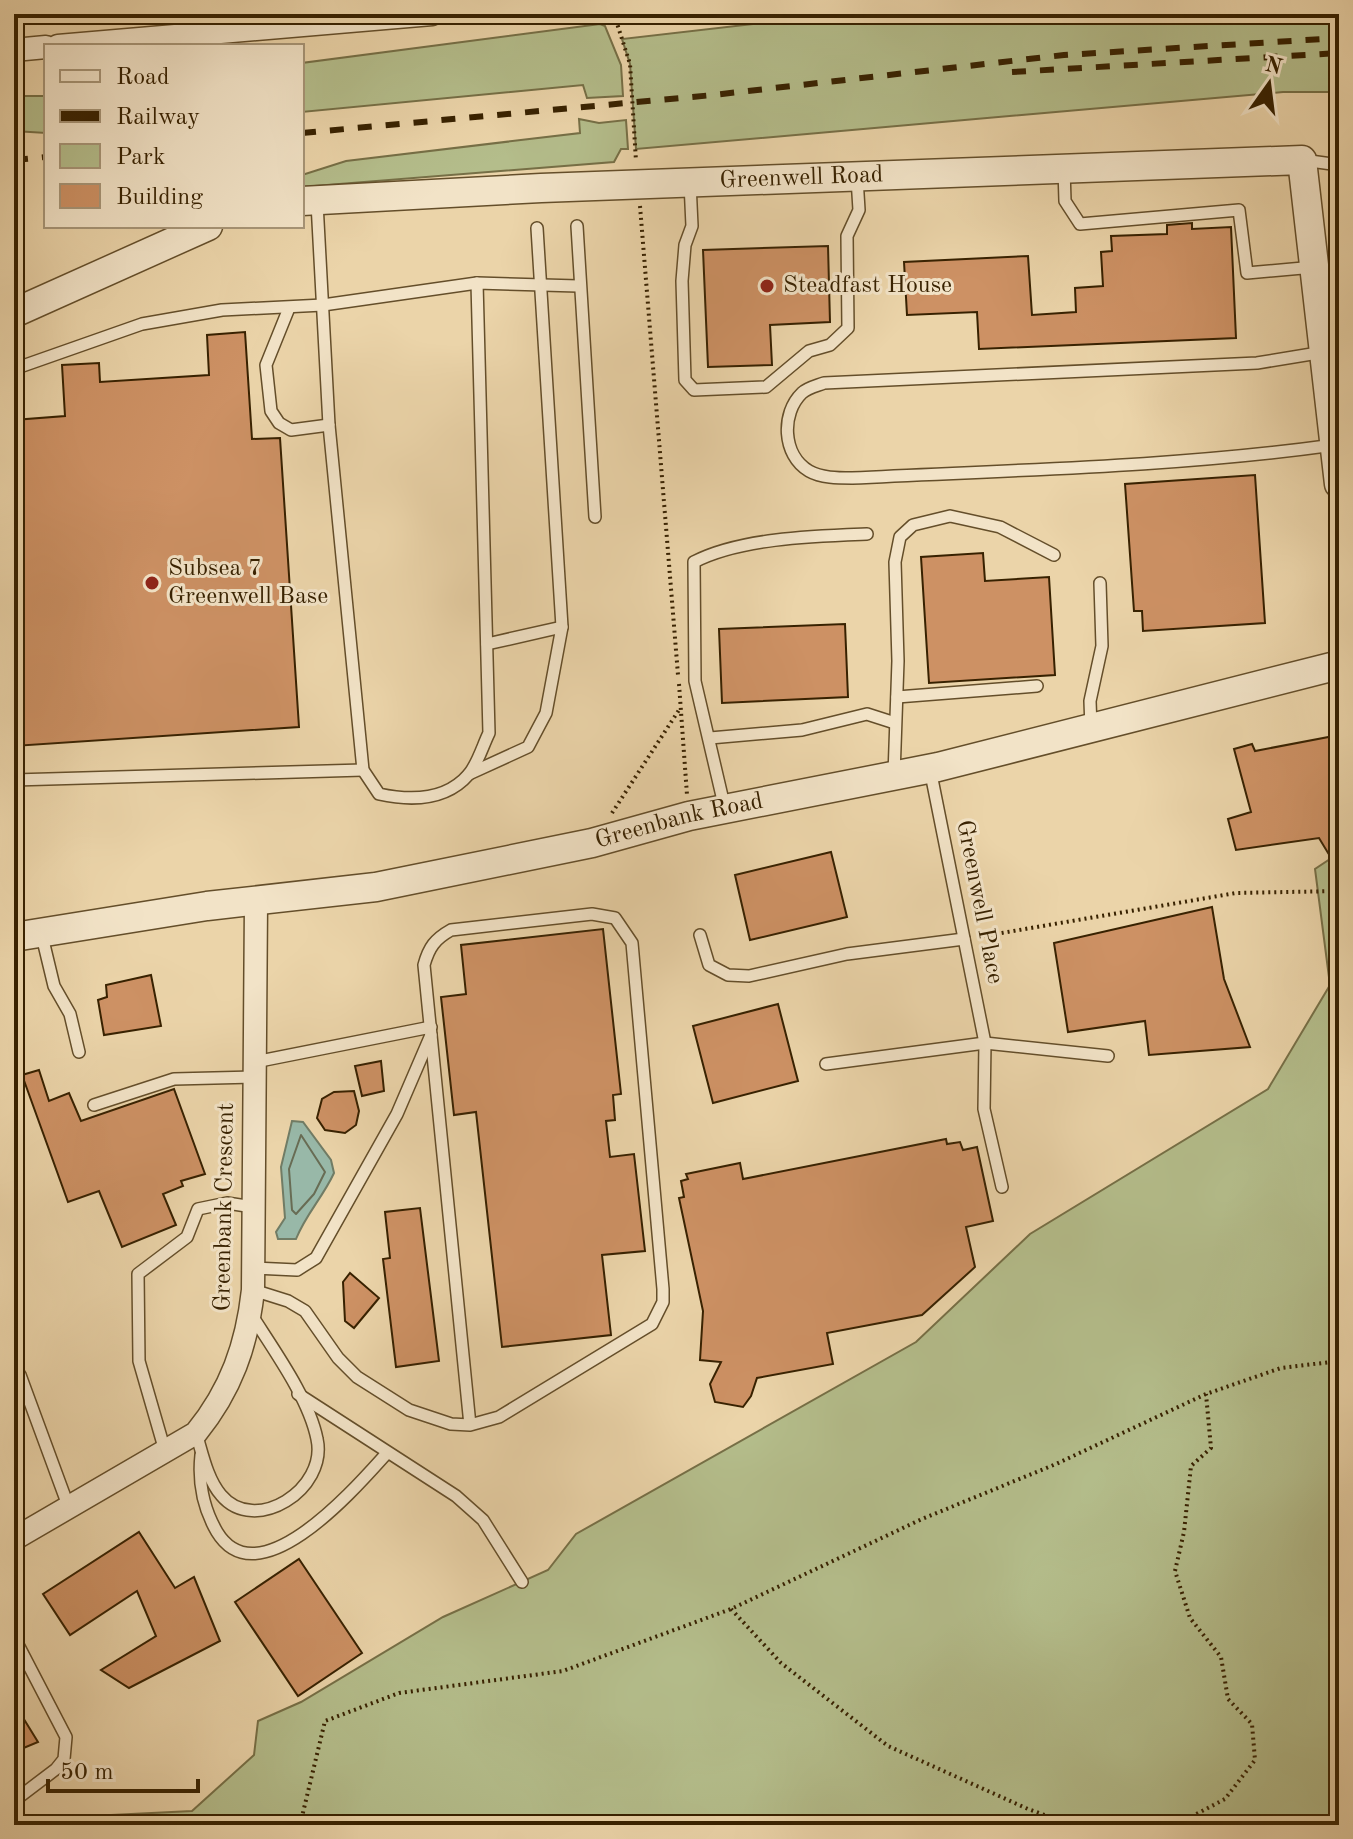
<svg xmlns="http://www.w3.org/2000/svg" width="1353" height="1839" font-family="'Old Standard TT',serif">
<style>
.green{fill:#b4bd8b;stroke:#766f46;stroke-width:2}
.water{fill:#98b8a8;stroke:#717c65;stroke-width:2}
.lines{fill:none;stroke-linecap:round;stroke-linejoin:round}
.shore{stroke:#686c54;stroke-width:2}
.building{fill:#cd9164;stroke:#372100;stroke-width:2}
.service-casing{stroke:#644e2a;stroke-width:14}
.minor-casing{stroke:#644e2a;stroke-width:25}
.tertiary-casing{stroke:#644e2a;stroke-width:31}
.path{stroke:#372100;stroke-width:4;stroke-dasharray:2 4;stroke-linecap:butt}
.service{stroke:#f2e3c7;stroke-width:11}
.minor{stroke:#f2e3c7;stroke-width:22}
.tertiary{stroke:#f2e3c7;stroke-width:28}
.rail{stroke:#372100;stroke-width:6;stroke-dasharray:14 14;stroke-linecap:butt}
.poi-dot{fill:#8f2418;stroke:#f2e3c7;stroke-width:3}
.labels{text-anchor:middle;dominant-baseline:central;stroke-width:6;stroke-linejoin:round;paint-order:stroke}
.street-label{font-size:24px;fill:#372100;stroke:#f2e3c7}
.poi-label{font-size:24px;fill:#372100;stroke:#f2e3c7;text-anchor:start}
</style>
<rect width="100%" height="100%" fill="#ebd4a9"/>
<filter id="stains"><feTurbulence type="fractalNoise" baseFrequency=".0025" numOctaves="4"/><feColorMatrix values="0 0 0 0 .2 0 0 0 0 .09 0 0 0 0 .02 0 0 0 .5 -.17"/></filter>
<radialGradient id="worn" r=".72"><stop offset=".6" stop-color="#630" stop-opacity="0"/><stop offset="1" stop-color="#630" stop-opacity=".3"/></radialGradient>
<g class="green">
<polygon points="839,14 1339,14 1339,92 1283,92 636,149 630,64 622,39"/>
<polygon points="600,24 605,26 621,65 623,96 587,98 583,85 302,112 302,63"/>
<polygon points="14,96 46,96 46,133 14,131"/>
<polygon points="579,119 599,123 626,120 628,149 621,149 614,162 302,187 302,175 346,161 580,133"/>
<polygon points="1339,853 1339,1825 88,1825 111,1815 192,1811 254,1755 258,1721 301,1702 443,1617 548,1570 576,1534 916,1342 1030,1234 1268,1089 1330,985 1315,869"/>
</g>
<path class="water" d="M292 1121 303 1122 331 1160 334 1173C323 1197 306 1214 296 1239H278L276 1232 285 1218 281 1167Z"/>
<g class="lines">
<polygon class="shore" points="301,1135 325,1172 314,1194 296,1214 292,1210 289,1169"/>
</g>
<g class="building">
<polygon points="1192,223 1192,229 1231,227 1236,338 979,349 977,312 907,315 904,262 1028,256 1032,315 1076,312 1075,288 1103,286 1101,252 1112,251 1111,236 1167,234 1167,225"/>
<polygon points="828,246 830,322 770,325 772,365 708,367 703,250"/>
<polygon points="245,332 252,439 280,438 299,727 14,746 14,420 65,416 62,365 99,363 100,382 209,375 207,335"/>
<polygon points="1255,475 1265,623 1143,631 1142,611 1134,611 1125,484"/>
<polygon points="983,553 985,581 1049,577 1055,675 929,683 921,557"/>
<polygon points="845,624 848,697 722,703 719,629"/>
<polygon points="1339,735 1339,871 1319,838 1236,850 1228,819 1251,812 1234,749 1252,744 1255,751"/>
<polygon points="831,852 847,917 750,940 735,875"/>
<polygon points="1212,907 1224,979 1250,1047 1149,1055 1145,1021 1068,1032 1054,943"/>
<polygon points="603,929 621,1094 613,1095 615,1120 606,1121 610,1157 634,1154 645,1251 602,1255 611,1335 502,1347 476,1112 454,1115 441,997 466,994 461,945"/>
<polygon points="151,975 161,1026 104,1035 98,1000 107,997 106,985"/>
<polygon points="778,1004 798,1081 713,1103 693,1026"/>
<polygon points="381,1061 384,1091 362,1096 355,1066"/>
<polygon points="39,1070 49,1101 69,1093 81,1121 174,1089 205,1174 181,1181 183,1186 163,1194 176,1225 122,1247 99,1191 68,1202 22,1075"/>
<polygon points="354,1091 359,1111 356,1125 345,1133 325,1130 317,1118 322,1099 334,1092"/>
<polygon points="946,1139 947,1144 960,1142 963,1150 977,1147 993,1221 966,1227 975,1267 922,1315 827,1333 833,1364 757,1378 751,1396 743,1407 715,1402 710,1384 721,1362 700,1360 703,1311 679,1198 684,1197 681,1181 688,1179 686,1174 740,1163 743,1179"/>
<polygon points="420,1208 439,1361 396,1367 383,1259 390,1258 385,1212"/>
<polygon points="350,1273 379,1298 354,1328 345,1321 343,1282"/>
<polygon points="139,1532 175,1588 194,1577 220,1641 129,1688 101,1670 156,1636 137,1591 70,1635 43,1594"/>
<polygon points="299,1559 362,1653 298,1696 235,1602"/>
<polygon points="14,1703 38,1742 14,1752"/>
</g>
<g class="lines">
<defs>
<g id="service">
<polyline points="1303,160 1339,165"/>
<polyline points="1064,169 1065,201 1080,224 1239,210 1247,273 1314,267"/>
<polyline points="690,183 692,226 685,245 682,281 685,380 694,390 766,387 809,351 830,345 848,328 847,236 859,210 857,178"/>
<path d="M317 203 329 425 363 770 379 794C411 801 446 801 469 774 478 763 483 745 489 733L477 283"/>
<polyline points="577,226 595,517"/>
<polyline points="289,308 266,365 271,411 279,423 291,430 329,425"/>
<path d="M1324 352 1257 363 824 383C816 386 807 388 802 393 781 413 782 455 809 471 821 478 838 478 852 478 1013 470 1175 467 1334 445"/>
<polyline points="14,369 142,324 222,310 323,305 477,283 578,286"/>
<polyline points="487,644 562,627"/>
<polyline points="897,697 1037,686"/>
<polyline points="1091,728 1090,701 1102,646 1100,583"/>
<polyline points="710,738 802,730 867,714 895,723"/>
<polyline points="930,769 985,1043 984,1109 1002,1187"/>
<polyline points="469,774 528,747 546,713 562,627 537,228"/>
<polyline points="894,775 898,661 895,562 900,537 913,525 950,516 1000,527 1054,555"/>
<polyline points="14,780 363,770"/>
<path d="M725 809 695 681 694 562C740 538 815 536 867 534"/>
<polyline points="41,932 54,986 70,1014 79,1052"/>
<polyline points="700,935 709,965 728,975 749,976 847,954 964,939"/>
<polyline points="255,1062 431,1027"/>
<polyline points="826,1064 985,1043 1108,1056"/>
<polyline points="94,1105 174,1079 254,1077"/>
<polyline points="253,1268 297,1270 316,1258 397,1114 431,1035"/>
<path d="M253 1290 288 1301 305 1311 338 1358 357 1377 409 1410 451 1424 470 1425 499 1417 652 1324 663 1302V1289L632 943 615 918 592 914 451 930C435 939 429 947 424 965L470 1425"/>
<polyline points="14,1377 20,1375 69,1508"/>
<polyline points="298,1394 456,1496 483,1520 522,1582"/>
<path d="M196 1433C202 1452 207 1479 221 1495 255 1536 328 1489 317 1439 309 1398 273 1349 251 1314"/>
<polyline points="165,1451 139,1361 138,1274 187,1237 198,1209 227,1203 253,1207"/>
<path d="M201 1455C198 1483 203 1508 217 1532 259 1601 358 1485 387 1453"/>
<polyline points="14,1637 66,1737 64,1759 56,1769 14,1801"/>
</g>
<g id="minor">
<polyline points="58,46 432,14"/>
<polyline points="14,50 46,47"/>
<path d="M14 1539 196 1433C231 1390 247 1345 253 1290L256 903"/>
</g>
<g id="tertiary">
<path id="s1" d="M302 201 541 188 1302 160 1339 484"/>
<polyline points="14,313 208,226"/>
<path id="s2" d="M14 937 207 906 376 887 592 843 689 816 938 767 1339 665"/>
</g>
</defs>
<use href="#service" class="service-casing"/>
<use href="#minor" class="minor-casing"/>
<use href="#tertiary" class="tertiary-casing"/>
<g class="path">
<polyline points="614,14 630,64 636,161"/>
<polyline points="640,206 678,675"/>
<polyline points="679,684 687,795"/>
<polyline points="612,813 679,710"/>
<polyline points="978,937 1236,893 1339,891"/>
<polyline points="731,1609 781,1663 888,1746 1028,1809 1072,1825"/>
<polyline points="300,1825 325,1721 399,1693 563,1671 731,1609 922,1519 1056,1464 1206,1394 1281,1368 1339,1361"/>
<polyline points="1184,1825 1185,1820 1225,1799 1255,1760 1252,1724 1228,1699 1221,1657 1190,1618 1175,1571 1184,1532 1191,1466 1211,1448 1206,1394"/>
</g>
<use href="#service" class="service"/>
<use href="#minor" class="minor"/>
<use href="#tertiary" class="tertiary"/>
<g class="rail">
<polyline points="1012,72 1339,53"/>
<polyline points="302,133 713,95 1064,55 1339,38"/>
<polyline points="14,160 46,157"/>
</g>
</g>
<g class="poi-dot">
<circle cx="767" cy="286" r="8"/>
<circle cx="152" cy="583" r="8"/>
</g>
<g class="labels">
<g class="street-label">
<text stroke="none"><textPath href="#s1" startOffset="500">Greenwell Road</textPath></text>
<text stroke="none"><textPath href="#s2" startOffset="676">Greenbank Road</textPath></text>
<text transform="translate(979 902) rotate(79)">Greenwell Place</text>
<text transform="translate(225 1207) rotate(-89)">Greenbank Crescent</text>
</g>
<g class="poi-label">
<text x="783" y="286">Steadfast House</text>
<text x="168" y="569">Subsea 7<tspan x="168" dy="28">Greenwell Base</tspan></text>
</g>
</g>
<rect width="1353" height="1839" fill="none" stroke="#ebd4a9" stroke-width="48"/>
<rect x="16" y="16" width="1321" height="1807" fill="none" stroke="#372100" stroke-width="4"/>
<rect x="24" y="24" width="1305" height="1791" fill="none" stroke="#372100" stroke-width="2"/>
<rect x="44" y="44" width="260" height="184" fill="#f2e3c7" stroke="#a79577" stroke-width="2"/>
<rect x="60" y="70" width="40" height="12" fill="#f2e3c7" stroke="#a79577" stroke-width="2"/>
<text x="116" y="84" font-size="24" fill="#372100">Road</text>
<rect x="60" y="110" width="40" height="12" fill="#372100" stroke="#a79577" stroke-width="2"/>
<text x="116" y="124" font-size="24" fill="#372100">Railway</text>
<rect x="60" y="144" width="40" height="24" fill="#b4bd8b" stroke="#a79577" stroke-width="2"/>
<text x="116" y="164" font-size="24" fill="#372100">Park</text>
<rect x="60" y="184" width="40" height="24" fill="#cd9164" stroke="#a79577" stroke-width="2"/>
<text x="116" y="204" font-size="24" fill="#372100">Building</text>
<g transform="translate(1269 84) rotate(14)" stroke="#f2e3c7" stroke-width="6" paint-order="stroke">
<path d="M0-6L14 30L0 20L-14 30Z" fill="#372100"/>
<text y="-12" font-size="22" font-weight="bold" text-anchor="middle" fill="#372100">N</text>
</g>
<path d="M48 1779v12h150v-12" fill="none" stroke="#372100" stroke-width="4"/>
<text x="60" y="1779" font-size="24" fill="#372100" stroke="#f2e3c7" stroke-width="6" paint-order="stroke">50 m</text>
<rect width="100%" height="100%" filter="url(#stains)"/>
<rect width="100%" height="100%" fill="url(#worn)"/>
</svg>
